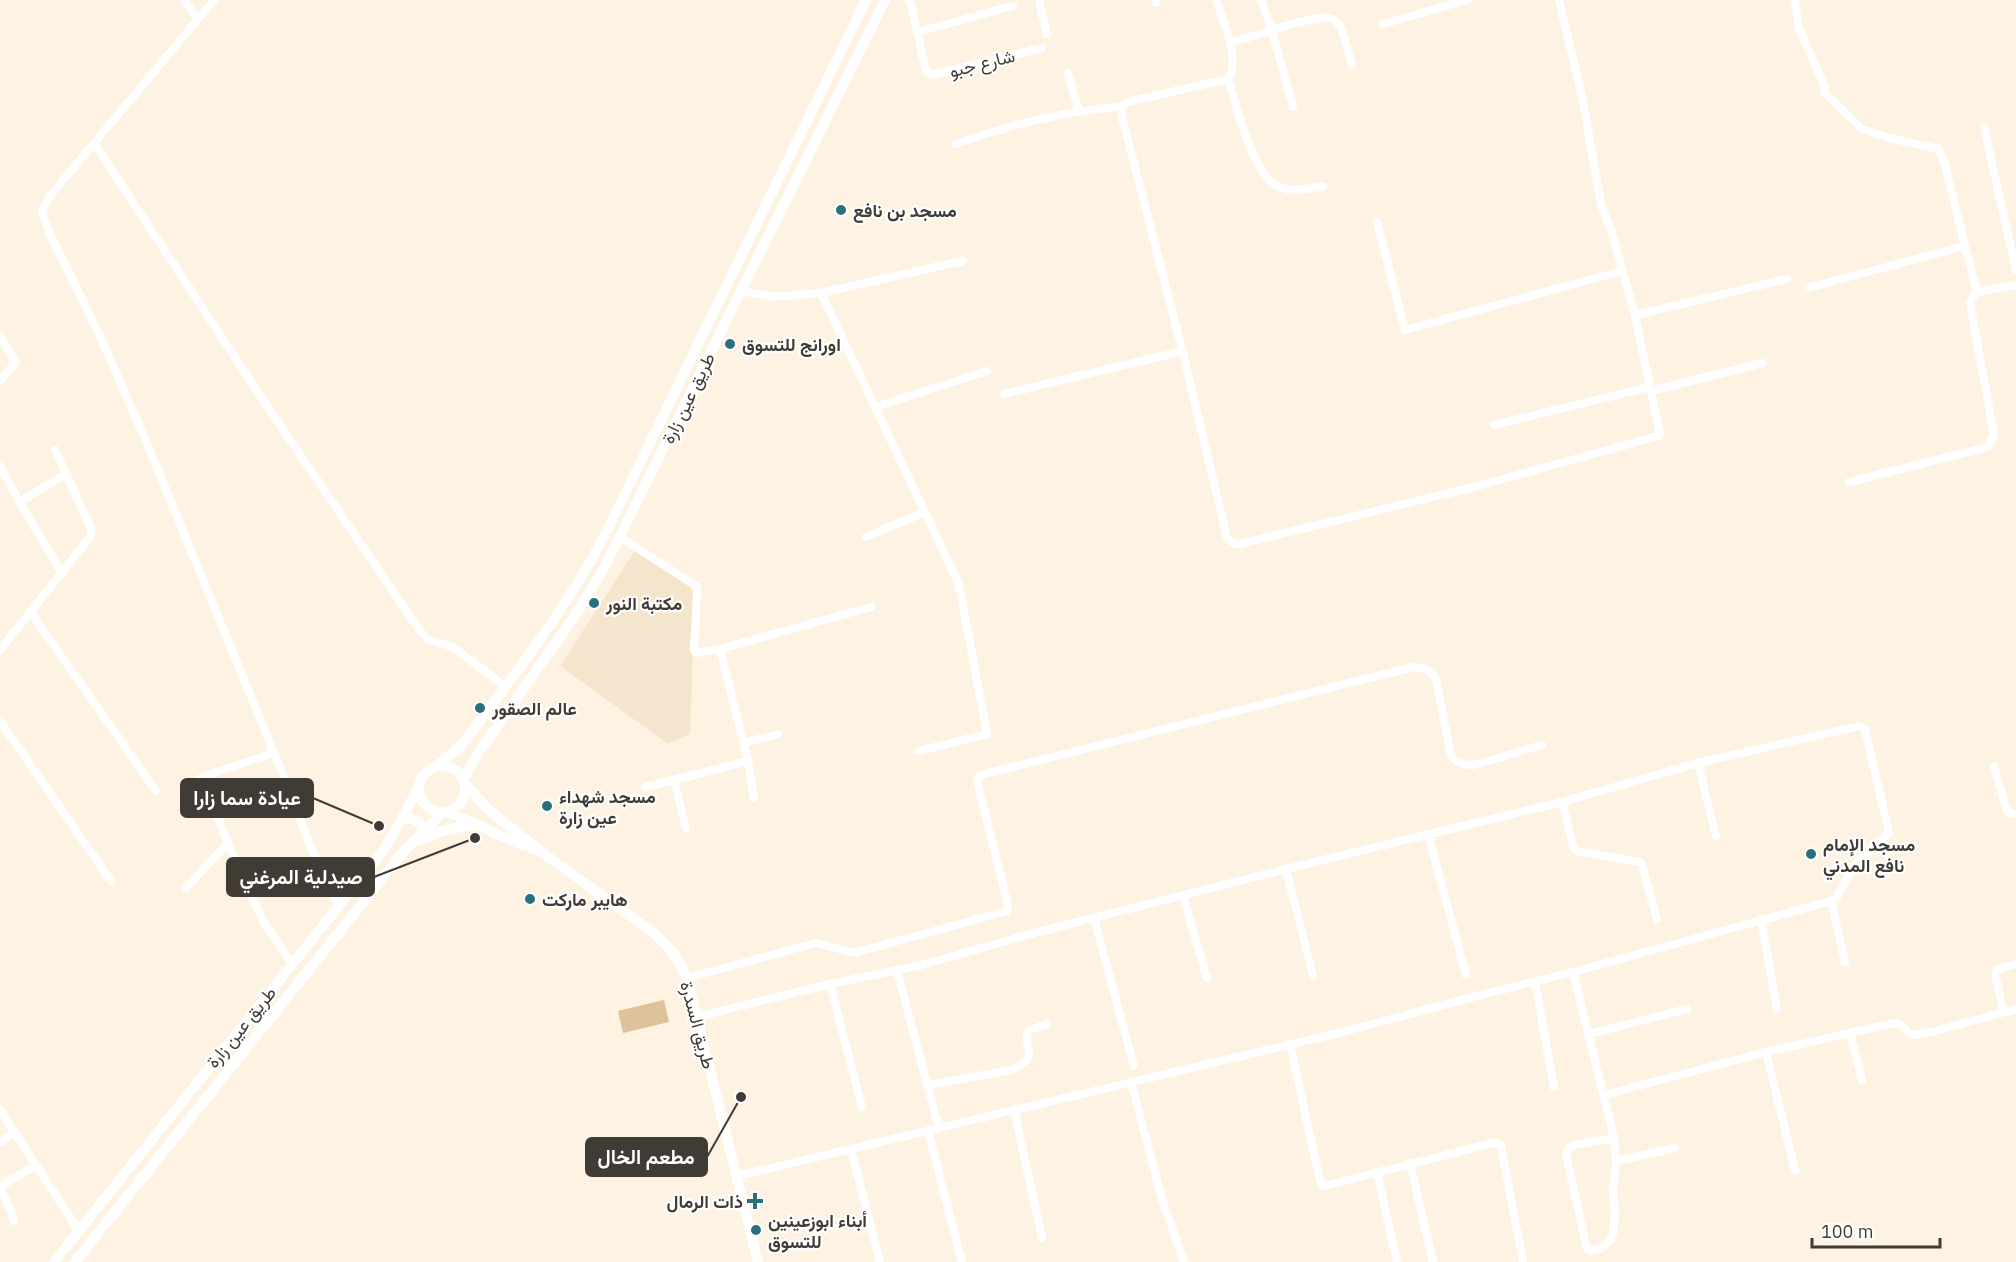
<svg xmlns="http://www.w3.org/2000/svg" width="2016" height="1262" font-family="'IBM Plex Sans',Vazirmatn,sans-serif">
<style>
.built{fill:#f5e5cd}
.garden{fill:#ddc29b}
.lines{fill:none;stroke-linecap:round;stroke-linejoin:round}
.minor{stroke:#fff;stroke-width:8}
.major{stroke:#fff;stroke-width:10}
.poi-dot{fill:#2b707f;stroke:#fff;stroke-width:2}
.labels{text-anchor:middle;dominant-baseline:central;stroke-width:4.5;stroke-linejoin:round;paint-order:stroke}
.street-label{font-size:18px;fill:#403c35;stroke:#fff}
.poi-label{font-size:18px;font-weight:bold;fill:#403c35;stroke:#fff;text-anchor:start}
.leader{fill:none;stroke:#403c35;stroke-width:2}
.callout-dot{fill:#403c35;stroke:#fff;stroke-width:2}
.callout{fill:#403c35;stroke:#403c35;stroke-width:2}
.callout-label{font-size:20px;text-anchor:middle;font-weight:bold;fill:#fff}
</style>
<rect width="100%" height="100%" fill="#fef2e2"/>
<polygon class="built" points="636,549 695,589 690,734 668,744 560,666"/>
<polygon class="garden" points="664,1000 669,1022 623,1033 618,1011"/>
<g class="lines">
<g class="minor">
<polyline points="184,0 198,19"/>
<polyline points="214,0 49,197 42,212 49,232 100,336 146,441 291,794 309,843 339,907"/>
<polyline points="908,0 911,5 926,70 931,75 1042,48"/>
<polyline points="1039,0 1047,34"/>
<polyline points="1156,0 1156,3"/>
<path d="M1216 0C1223 20 1241 60 1228 79 1236 104 1253 175 1277 186 1291 193 1308 189 1323 186"/>
<polyline points="1261,0 1272,30 1293,107"/>
<polyline points="1795,0 1799,28 1824,85 1825,93 1862,129 1889,138 1939,149 1945,165 1965,246"/>
<polyline points="1383,24 1467,0"/>
<polyline points="917,32 1013,6"/>
<polyline points="1230,43 1299,22 1325,17 1335,20 1341,27 1352,65"/>
<polyline points="1068,73 1079,111"/>
<polyline points="1122,106 1121,113 1182,349 1227,538 1236,545 1474,487 1658,436 1660,434 1635,315 1613,236 1601,204 1582,96 1559,0"/>
<polyline points="1984,127 2016,270"/>
<polyline points="94,143 263,400 420,631 429,640 453,647 506,687"/>
<path d="M955 144C1011 124 1063 112 1122 106L1127 102 1228 79"/>
<polyline points="1377,222 1405,330 1622,271"/>
<polyline points="1808,288 1965,246 1977,292 2016,285"/>
<polyline points="740,291 774,297 821,293 962,261"/>
<polyline points="821,293 958,582 962,600 987,734 919,751"/>
<polyline points="1635,315 1787,279"/>
<polyline points="0,336 16,362 0,381"/>
<polyline points="1651,391 1762,363"/>
<polyline points="1004,394 1183,351"/>
<polyline points="875,407 987,371"/>
<polyline points="1494,425 1650,387"/>
<polyline points="0,465 19,502 62,573"/>
<polyline points="1849,482 1988,447 1994,435 1970,303 1972,298 1977,292"/>
<polyline points="19,502 66,474"/>
<polyline points="620,537 696,586 697,590 694,650 696,653 720,649 871,607"/>
<polyline points="866,537 925,512"/>
<polyline points="31,613 156,791"/>
<polyline points="720,649 748,761 754,798"/>
<polyline points="0,650 91,536 91,528 55,450"/>
<polyline points="0,721 111,881"/>
<polyline points="744,743 778,734"/>
<polyline points="274,753 202,777 228,843 263,921 292,964"/>
<polyline points="1698,763 1716,836"/>
<polyline points="1994,766 2007,811 2010,813 2016,814"/>
<polyline points="674,780 686,828"/>
<polyline points="646,787 748,761"/>
<polyline points="1562,802 1573,846 1577,851 1639,862 1642,864 1657,919"/>
<polyline points="1428,834 1466,975"/>
<polyline points="1286,869 1313,976"/>
<polyline points="186,888 228,843"/>
<polyline points="1183,896 1207,978"/>
<polyline points="1831,901 1845,962"/>
<polyline points="1094,918 1134,1066"/>
<polyline points="1761,919 1777,1009"/>
<polyline points="897,970 939,1129"/>
<polyline points="1573,972 1614,1138 1616,1161 1613,1190 1615,1215 1613,1235 1609,1242 1602,1248 1590,1251 1587,1249 1566,1154 1568,1149 1573,1145 1614,1138"/>
<path d="M687 978 816 943 854 953 1007 911 1008 905 977 781 980 775 1413 667C1424 667 1430 671 1436 679L1451 756C1458 764 1463 765 1474 765L1542 745"/>
<polyline points="1535,982 1554,1087"/>
<polyline points="830,984 862,1107"/>
<polyline points="2004,1012 1995,975 1998,969 2016,964"/>
<polyline points="697,1017 830,984 922,965 1038,932 1286,869 1562,802 1698,763 1859,726 1865,729 1889,833 1853,866 1837,897 1831,901 1573,972 1477,996 1339,1033 737,1176"/>
<polyline points="1850,1033 1862,1080"/>
<polyline points="1589,1034 1687,1009"/>
<polyline points="1290,1044 1320,1181 1323,1185 1328,1185 1492,1143 1497,1143 1501,1146 1523,1262"/>
<polyline points="1766,1052 1795,1170"/>
<polyline points="1131,1082 1162,1199 1184,1262"/>
<path d="M929 1085 1011 1070C1044 1055 1020 1050 1029 1030L1047 1024"/>
<polyline points="1604,1095 1766,1052 1894,1023 1901,1025 1910,1034 1914,1035 1935,1031 2016,1009"/>
<polyline points="1014,1109 1042,1238"/>
<polyline points="0,1110 79,1231"/>
<polyline points="928,1131 962,1262"/>
<polyline points="0,1143 15,1131"/>
<polyline points="851,1149 880,1262"/>
<polyline points="1616,1161 1675,1148"/>
<polyline points="1410,1163 1433,1262"/>
<polyline points="1377,1172 1397,1262"/>
<polyline points="14,1221 12,1213 1,1190 2,1185 36,1165"/>
</g>
<g class="major">
<circle cx="442" cy="789" r="23"/>
<path d="M435 767 460 747 467 738C517 671 567 608 606 533L866 0"/>
<polyline points="463,779 481,749 572,620 603,570 885,0"/>
<path d="M465 784 489 810 540 851 654 933C669 947 679 959 687 978L758 1262"/>
<path d="M446 812C477 822 503 840 534 849"/>
<path d="M402 819C412 817 420 820 423 830"/>
<polyline points="416,841 442,831 475,824"/>
<polyline points="54,1262 382,852 402,819 419,786"/>
<polyline points="75,1262 405,850 443,812"/>
</g>
</g>
<g class="poi-dot">
<circle cx="841" cy="210" r="6"/>
<circle cx="730" cy="344" r="6"/>
<circle cx="594" cy="603" r="6"/>
<circle cx="480" cy="708" r="6"/>
<circle cx="547" cy="806" r="6"/>
<circle cx="1811" cy="854" r="6"/>
<circle cx="530" cy="899" r="6"/>
<path d="M752 1192h6v6h6v6h-6v6h-6v-6h-6v-6h6z"/>
<circle cx="756" cy="1230" r="6"/>
</g>
<g class="labels">
<g class="street-label">
<text transform="translate(982 63) rotate(-14)">شارع جبو</text>
<text transform="translate(688 398) rotate(-64)">طريق عين زارة</text>
<text transform="translate(698 1025) rotate(75)">طريق السدرة</text>
<text transform="translate(241 1027) rotate(-51)">طريق عين زارة</text>
</g>
<g class="poi-label">
<text x="853" y="210">مسجد بن نافع</text>
<text x="742" y="344">اورانج للتسوق</text>
<text x="606" y="603">مكتبة النور</text>
<text x="492" y="708">عالم الصقور</text>
<text x="559" y="796">مسجد شهداء<tspan x="559" dy="21">عين زارة</tspan></text>
<text x="1823" y="844">مسجد الإمام<tspan x="1823" dy="21">نافع المدني</tspan></text>
<text x="542" y="899">هايبر ماركت</text>
<text x="743" y="1201" text-anchor="end">ذات الرمال</text>
<text x="768" y="1220">أبناء ابوزعينين<tspan x="768" dy="21">للتسوق</tspan></text>
</g>
</g>
<path class="leader" d="M379 826L313 798M475 838L374 877M741 1097L707 1157"/>
<g class="callout-dot">
<circle cx="379" cy="826" r="6"/>
<circle cx="475" cy="838" r="6"/>
<circle cx="741" cy="1097" r="6"/>
</g>
<g class="callout">
<rect x="181" y="779" width="132" height="38" rx="6"/>
<rect x="227" y="858" width="147" height="38" rx="6"/>
<rect x="586" y="1138" width="121" height="38" rx="6"/>
</g>
<g class="callout-label">
<text x="247" y="805">عيادة سما زارا</text>
<text x="301" y="884">صيدلية المرغني</text>
<text x="646" y="1164">مطعم الخال</text>
</g>
<path d="M1812 1238v9h128v-9" fill="none" stroke="#403c35" stroke-width="3"/>
<text x="1821" y="1238" font-size="18" fill="#403c35" stroke="#ffffff" stroke-width="4.5" paint-order="stroke">100 m</text>
</svg>
